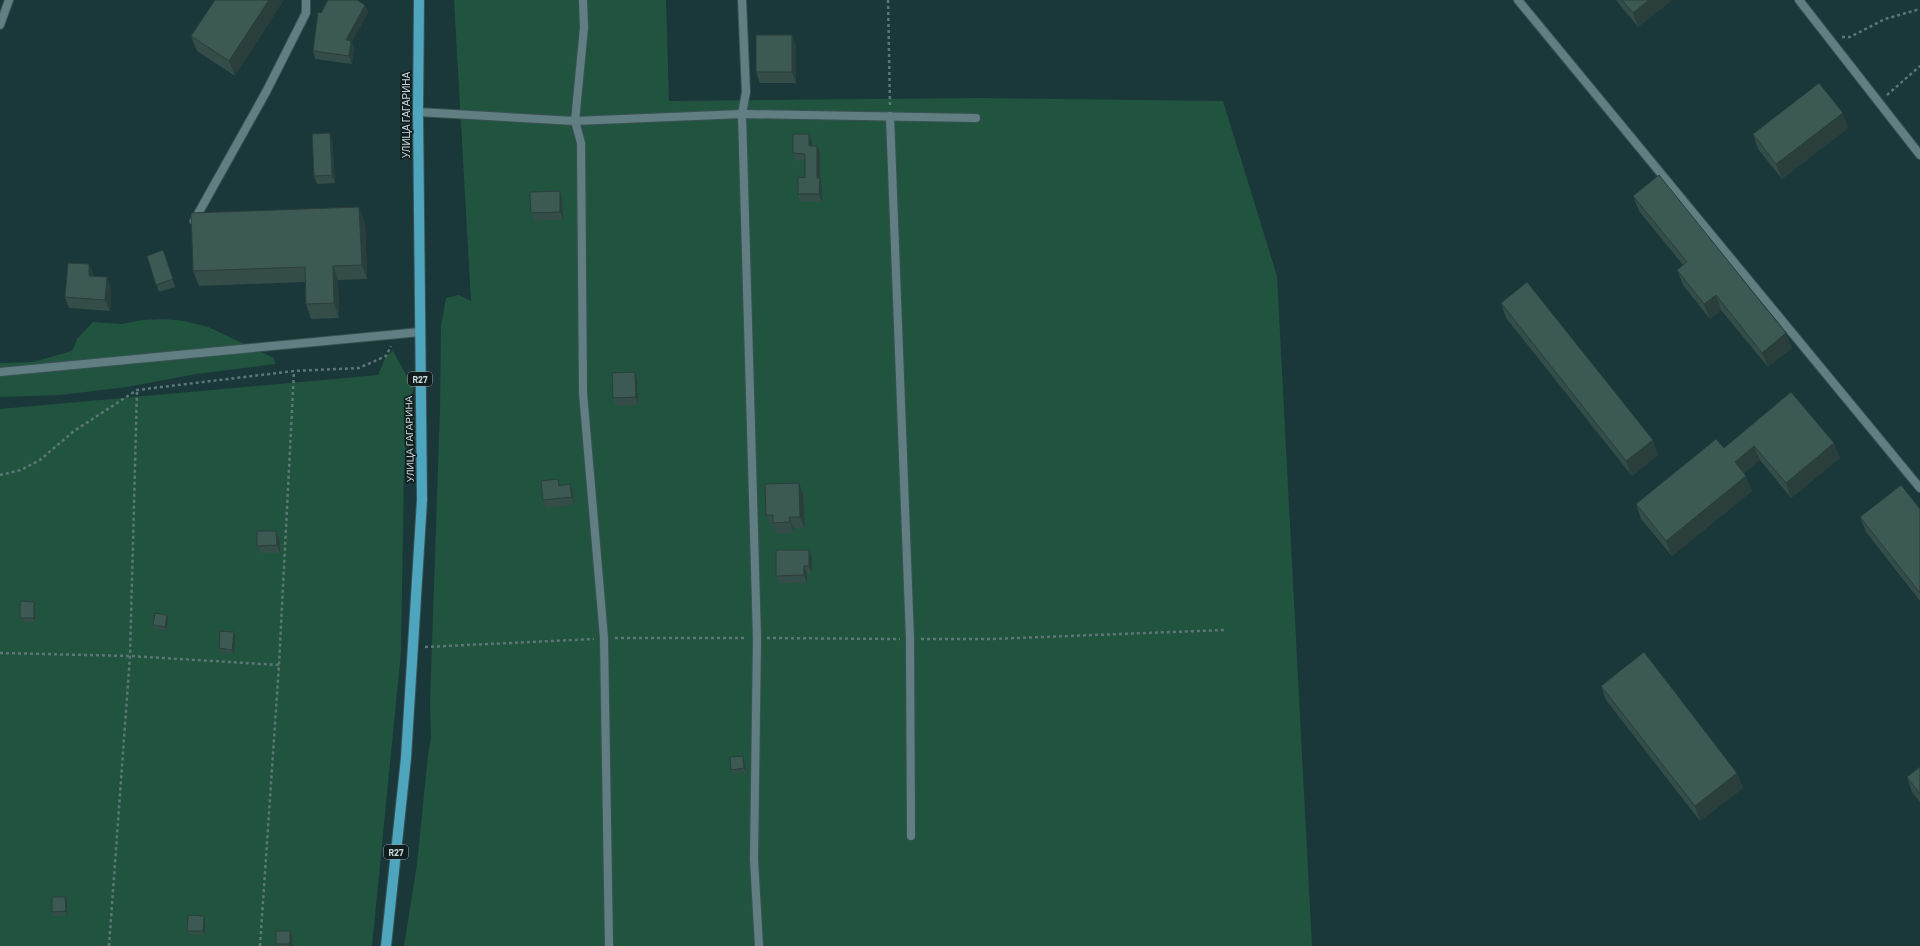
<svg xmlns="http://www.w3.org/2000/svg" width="1920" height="946" font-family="Barlow,sans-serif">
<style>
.green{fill:#20543f}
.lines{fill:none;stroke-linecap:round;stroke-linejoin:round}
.service-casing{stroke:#395254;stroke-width:10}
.primary-casing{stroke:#395254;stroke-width:12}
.path{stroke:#5f7678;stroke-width:2.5;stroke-dasharray:3 3;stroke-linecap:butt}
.service{stroke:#617f82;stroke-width:8}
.primary{stroke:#4da6bd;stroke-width:10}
.wall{fill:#344d48}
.shaded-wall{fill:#2a3e3b}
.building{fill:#3c5954;stroke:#2a3e3b}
.labels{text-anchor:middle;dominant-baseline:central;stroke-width:3.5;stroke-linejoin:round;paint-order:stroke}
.shield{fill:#101c1d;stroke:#909fa0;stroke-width:1}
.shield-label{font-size:9px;font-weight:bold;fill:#c7d7d8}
.street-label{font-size:10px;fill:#c7d7d8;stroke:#101c1d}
</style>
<rect width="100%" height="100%" fill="#1a3739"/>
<g class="green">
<polygon points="454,0 666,0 669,101 980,98 1223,101 1277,276 1312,946 404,946 417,864 428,755 431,738 430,704 440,408 441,326 446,298 459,295 471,301"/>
<polygon points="164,319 184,321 208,327 274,358 275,364 196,374 127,387 60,395 0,397 0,363 33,362 72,351 77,339 93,322 121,324 143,320"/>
<polygon points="393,351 413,387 404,470 401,652 372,946 0,946 0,409 378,375 386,356"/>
</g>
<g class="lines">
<defs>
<g id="service">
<polyline points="583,0 584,28 575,121 581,143 583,393 604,638 609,946"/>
<polyline points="742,0 746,92 742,114 757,638 754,860 759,946"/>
<polyline points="1518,0 1920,488"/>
<polyline points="1799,0 1920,155"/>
<polyline points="0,25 9,0"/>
<polyline points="418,112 575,121 742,114 976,118"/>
<polyline points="890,116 910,639 911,836"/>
<polyline points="194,221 266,92 306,13 306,0"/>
<polyline points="0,372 420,332"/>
</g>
<polyline id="primary" points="386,946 406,758 422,500 418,112 419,0"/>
</defs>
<use href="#service" class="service-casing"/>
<use href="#primary" class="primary-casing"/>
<g class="path">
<polyline points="888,0 890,105"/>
<polyline points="1842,37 1850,37 1885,19 1920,9"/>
<polyline points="1887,95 1920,66"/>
<polyline points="0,475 21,470 40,460 74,431 137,390 294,371 359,368 386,356 391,346"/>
<polyline points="615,638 746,638"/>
<polyline points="767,638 900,639"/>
<polyline points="921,639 991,639 1224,630"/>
<polyline points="425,647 594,639"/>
<polyline points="0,653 130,656 279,665"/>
<polyline points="109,946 130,656 137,390"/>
<polyline points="260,946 279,665 294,371"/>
</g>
<use href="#service" class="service"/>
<use href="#primary" class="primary"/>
</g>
<g class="wall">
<polygon points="215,0 235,76 197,51 191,36"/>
<polygon points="1616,0 1672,0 1638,27"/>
<polygon points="365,5 368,12 352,42 354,48 352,64 315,59 313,51 321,13"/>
<polygon points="796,46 796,83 760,83 756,72"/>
<polygon points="1848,128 1782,179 1758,149 1753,134"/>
<polygon points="809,134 812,141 812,146 820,153 820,179 822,186 822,202 800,201 798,194 805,178 805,161 796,161 793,153"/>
<polygon points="332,140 335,183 317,184 314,176"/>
<polygon points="1633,196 1792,348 1768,367 1721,310 1710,319 1683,285 1677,270 1683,265 1639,211"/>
<polygon points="562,199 563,220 534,221 531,213"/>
<polygon points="365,222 367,279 338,280 339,318 311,319 306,304 305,282 199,286 193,271"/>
<polygon points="163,250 175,287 159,292 147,256"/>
<polygon points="89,264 94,276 107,277 111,288 110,311 69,308 65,297"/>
<polygon points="1501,303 1658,455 1632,476 1506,318"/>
<polygon points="635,372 637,380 638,405 616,406 613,398"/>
<polygon points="1791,392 1840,458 1791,498 1760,460 1744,473 1752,491 1672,556 1641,519 1636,504 1724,448"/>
<polygon points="570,484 573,492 574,505 546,508 543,500 561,486"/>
<polygon points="803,494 805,528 793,528 794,533 777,534 774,526 771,526 766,515"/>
<polygon points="1920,509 1920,601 1866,532 1860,517"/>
<polygon points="279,538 280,553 260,553 257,546"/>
<polygon points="812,557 812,573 807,573 807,583 779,583 776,576"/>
<polygon points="34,602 35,605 35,622 21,622 20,618"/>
<polygon points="168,619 166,631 154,629 153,625"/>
<polygon points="234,632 235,636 234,654 220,652 219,648"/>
<polygon points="1601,686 1737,773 1743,788 1700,821 1606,700"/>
<polygon points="744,760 746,772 733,774 731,770"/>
<polygon points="1920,767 1920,802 1912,792 1907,777"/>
<polygon points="65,897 67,900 67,915 53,916 52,912"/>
<polygon points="205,920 205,935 189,934 187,931"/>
<polygon points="292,935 292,946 277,946 276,944"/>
</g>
<g class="shaded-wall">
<polygon points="269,0 284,0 235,76 229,61"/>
<polygon points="1649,0 1672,0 1638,27 1633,13"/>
<polygon points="365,5 368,12 352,42 354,48 352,64 349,56 346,40"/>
<polygon points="792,35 796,46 796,83 792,72"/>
<polygon points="1843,113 1848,128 1782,179 1776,164"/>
<polygon points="330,133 332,140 335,183 332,175"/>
<polygon points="809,134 812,141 812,153 809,146"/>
<polygon points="817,146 820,153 820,179 822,186 822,202 819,194 817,178"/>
<polygon points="560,191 562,199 563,220 560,212"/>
<polygon points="359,207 365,222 367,279 362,265"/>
<polygon points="89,264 94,275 93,287 89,276"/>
<polygon points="333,266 338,280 339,318 334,303"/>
<polygon points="107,277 111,288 110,311 105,300"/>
<polygon points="1716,295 1721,310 1710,319 1704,304"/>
<polygon points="1786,333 1792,348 1768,367 1762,353"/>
<polygon points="635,372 637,380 638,405 636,397"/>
<polygon points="1653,440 1658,455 1632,476 1626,461"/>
<polygon points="1834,443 1840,458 1791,498 1786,483"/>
<polygon points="1754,446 1760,460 1740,476 1735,462"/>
<polygon points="1746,476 1752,491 1672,556 1666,541"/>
<polygon points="799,483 803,494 805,528 800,517"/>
<polygon points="570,484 573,492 574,505 572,497"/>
<polygon points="789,517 793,528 794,533 790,522"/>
<polygon points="276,531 279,538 280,553 277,545"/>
<polygon points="809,550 812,557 812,573 809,566"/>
<polygon points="804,566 807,573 807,583 804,575"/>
<polygon points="34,602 35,605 35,622 34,618"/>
<polygon points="167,615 168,619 166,631 165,627"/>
<polygon points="234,632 235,636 234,654 232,650"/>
<polygon points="743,756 744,760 746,772 744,768"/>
<polygon points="1737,773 1743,788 1700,821 1695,806"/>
<polygon points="65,897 67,900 67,915 66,911"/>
<polygon points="204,916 205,920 205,935 203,931"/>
<polygon points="290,931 292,935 292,946 291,946 290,944"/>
</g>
<g class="building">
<polygon points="215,0 269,0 229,61 191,36"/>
<polygon points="328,0 357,0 365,5 346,40 351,41 349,56 313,51 318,12 321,13"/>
<polygon points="1622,0 1649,0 1633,13"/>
<rect x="756" y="35" width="36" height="37"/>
<polygon points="1819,83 1843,113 1776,164 1753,134"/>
<polygon points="330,133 332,175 314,176 312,134"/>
<polygon points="793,134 809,134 809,146 817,146 817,178 820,178 819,194 798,194 798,177 805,178 805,154 793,153"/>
<polygon points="1659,175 1786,333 1762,353 1716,295 1704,304 1677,270 1687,262 1633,196"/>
<polygon points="560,191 560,212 531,213 530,192"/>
<polygon points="359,207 362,265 333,266 334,303 306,304 305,267 193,271 191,213"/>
<polygon points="163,250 173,279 156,285 147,256"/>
<polygon points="68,263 89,264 89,276 107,277 105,300 65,297"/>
<polygon points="1527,282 1653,440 1626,461 1501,303"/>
<polygon points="635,372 636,397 613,398 612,373"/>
<polygon points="1791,392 1834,443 1786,483 1754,446 1735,462 1746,476 1666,541 1636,504 1716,439 1724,448"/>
<polygon points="558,479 559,486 570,484 572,497 543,500 541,481"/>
<polygon points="799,483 800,517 789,517 790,522 773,523 773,515 766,515 765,484"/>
<polygon points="1901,485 1920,509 1920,593 1860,517"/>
<polygon points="257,531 276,531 277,545 257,546"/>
<polygon points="776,550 809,550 809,566 804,566 804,575 776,576"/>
<polygon points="20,601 34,602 34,618 20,618"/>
<polygon points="155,613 167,615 165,627 153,625"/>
<polygon points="220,631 234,632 232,650 219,648"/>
<polygon points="1644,652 1737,773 1695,806 1601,686"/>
<polygon points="743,756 744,768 731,770 730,757"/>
<polygon points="1920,767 1920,794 1907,777"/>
<polygon points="52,897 65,897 66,911 52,912"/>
<polygon points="188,915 204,916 203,931 187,931"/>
<rect x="276" y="931" width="14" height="13"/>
</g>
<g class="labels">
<g class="shield">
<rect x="408" y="372" width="24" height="14" rx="3"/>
<rect x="384" y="845" width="24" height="14" rx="3"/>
</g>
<g class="shield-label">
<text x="420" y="379">R27</text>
<text x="396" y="852">R27</text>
</g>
<g class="street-label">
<text transform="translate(406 115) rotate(-90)">УЛИЦА ГАГАРИНА</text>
<text transform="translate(409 439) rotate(-91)">УЛИЦА ГАГАРИНА</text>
</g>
</g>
</svg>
